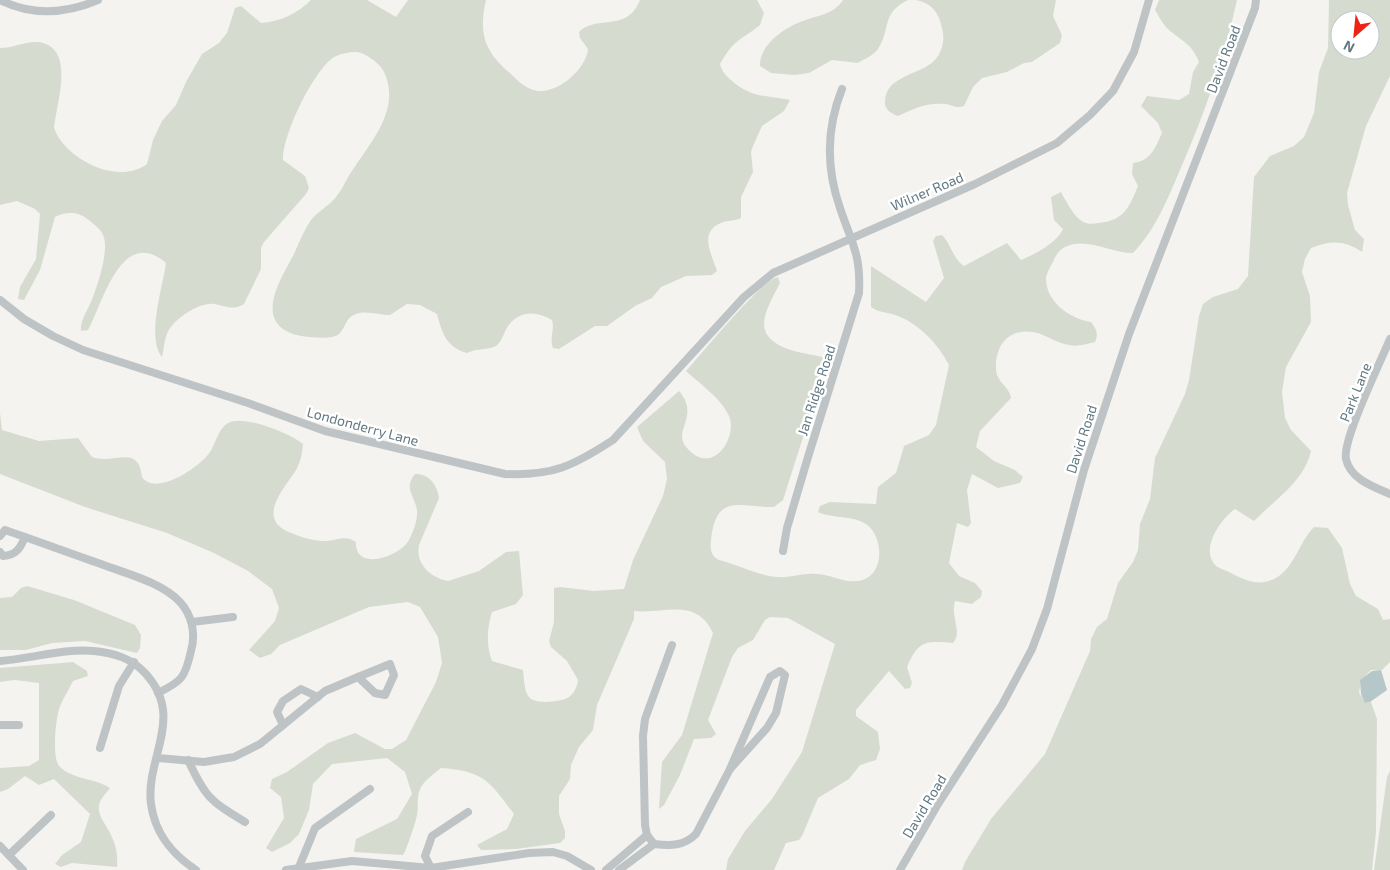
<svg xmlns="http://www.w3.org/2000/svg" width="1390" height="870" font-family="'Exo 2',sans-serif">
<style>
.green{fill:#d6dbd0;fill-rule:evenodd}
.water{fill:#b6c7c9}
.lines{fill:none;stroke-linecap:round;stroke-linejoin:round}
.minor{stroke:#bec4c6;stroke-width:8}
.labels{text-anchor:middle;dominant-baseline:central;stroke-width:5;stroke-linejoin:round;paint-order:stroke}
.street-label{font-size:14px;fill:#617982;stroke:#fff}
</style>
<rect width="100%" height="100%" fill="#f4f3ef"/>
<g class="green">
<path d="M311 0H367L396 17 408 0H486C478 35 485 52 512 75 519 82 528 90 538 91 559 93 586 69 588 49L580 38 579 32C598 14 627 33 640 0H757L764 13 760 25C739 42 735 38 720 64 722 71 725 75 731 80 751 98 765 95 790 100L784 111 762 126 753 146 751 152 753 172 741 197V218C735 221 730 220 723 222 698 231 711 253 717 271L712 275 686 276 661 287 652 298 635 306 607 326H595L559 349 553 348C549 338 555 330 552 320 537 311 520 310 508 326 504 332 502 342 496 346 489 350 477 348 467 353 446 347 442 333 437 314L420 305 407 304 390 315C379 315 367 310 356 314 346 317 346 326 340 333 334 341 302 337 293 334 253 320 282 277 294 254 299 243 304 230 311 220 318 211 329 206 336 197 343 189 347 177 354 168 373 139 402 107 383 70 379 63 364 52 356 52 349 52 340 54 334 57 313 71 282 136 283 160L305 176 309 188 306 194 264 242 261 248V269L244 304C233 311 226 306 214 304 199 302 172 320 167 334 164 341 164 350 162 357 146 338 163 286 166 263 124 227 105 295 91 324L88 330 81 331C80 321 87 311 91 302 97 288 110 249 103 235 101 229 94 225 90 221 79 211 67 211 55 217L40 270 24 300 18 299 20 287 36 259 40 214 35 209 17 201 0 205V48C13 48 25 41 38 42 77 47 56 104 54 128 65 159 118 186 147 164L153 140 162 121 176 105 186 82 202 54 219 43 227 33 235 8 241 6 261 23C280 22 298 13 311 0Z"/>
<path d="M843 0H908C881 13 891 29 878 49 873 56 864 59 858 63L832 60 809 73 795 75 771 73 760 66C759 45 785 27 803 21 818 15 833 15 843 0Z"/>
<path d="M916 0H1056L1053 16 1062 35 1060 43 1032 62 1024 63 1007 72 982 78 973 87 964 106C956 109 953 105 945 104 927 102 913 109 898 116 892 114 885 110 885 103 884 73 926 76 938 56 946 43 944 32 939 18 935 8 927 2 916 0Z"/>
<path d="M1159 0H1237C1224 59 1204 115 1180 170 1167 200 1156 229 1133 253 1113 254 1086 236 1065 247 1059 250 1055 256 1053 262 1050 267 1046 274 1046 280 1047 303 1071 319 1091 322 1096 329 1099 333 1095 342 1086 344 1078 347 1069 345 1056 343 1045 334 1033 332 1007 328 995 347 996 369 996 382 1010 387 1011 398L980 431 976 447 994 461 1015 470 1023 477 1020 483 998 488 972 474 967 490 971 523 968 527 957 523 949 563 959 576 975 583 982 591 981 597 972 604 955 601C950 617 963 632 953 643 925 641 919 640 907 667L912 683 910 688 905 689 889 671 856 710V716L878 732 880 749 876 760 860 765 849 779 818 798 802 836 799 840 786 843 774 870H726L728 859 745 831 772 799 802 752 835 644 788 618 770 617 765 620 753 640 738 648 732 657 708 720 716 734 711 738 694 739 680 775 664 805 659 809 662 762 682 735 713 633C696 597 665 614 634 611V619L597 705 593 730 579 747 571 765 570 779 559 796V814L565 831V838L560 843 516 849 481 850 477 845 507 829 514 814C489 781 484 771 441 768 435 773 425 780 421 787 416 796 419 805 417 815 416 821 406 852 403 855L354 852 356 839 397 819 412 794 405 772 387 758 332 764 313 784 309 810 299 834 290 843 272 852 266 848 284 818 281 797 270 788 272 779 287 772 328 743 355 733 385 749H392L406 740 436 682 442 663 438 637 420 607 408 602 369 607 280 645 271 654 260 658 249 650 275 621 279 608 272 589 248 571 214 553 167 533 85 507 0 474V413L2 430 39 441 78 438 92 457C115 465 138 443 142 477 156 497 200 467 210 452 216 443 218 429 228 423 242 414 291 433 303 444 302 454 301 461 296 470 287 485 259 514 283 529 293 535 315 542 327 541 339 540 345 535 356 542 354 572 400 557 409 540 413 532 418 520 417 510 415 496 403 488 415 474 429 474 437 484 439 498L419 545C415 564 431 578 448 581L479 571 506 552 519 551 523 595 516 604 492 612C487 627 486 646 492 661L523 670C524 678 524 691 529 697 535 705 562 702 569 697 575 693 577 686 578 680L567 661 551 647 549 641 554 622V588L560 587 594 591 624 589 633 560 663 496 667 479 665 462 643 441 637 427 679 391C701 417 671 431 687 448 712 477 738 438 729 416 721 398 700 384 686 371 701 355 761 280 778 277L780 283C764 314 749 337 794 351 805 354 817 355 828 359L783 500 774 507C742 508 716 491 711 540 710 549 711 556 719 560 736 564 762 577 778 577 790 578 803 573 816 574 830 574 844 583 857 581 885 579 885 537 866 524 852 515 833 519 818 512L820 506 830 502 876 504 878 487 896 473 904 446 929 435 936 425 949 365C939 345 919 324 898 316 889 312 879 313 871 307V266L926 302 944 278 933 241 936 236 942 235C951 244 953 259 964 266L1007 243 1021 260C1035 254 1057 243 1063 229L1054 220 1051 197 1061 192C1066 201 1071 211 1078 218 1085 225 1091 224 1099 223 1125 220 1129 207 1138 186L1132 174 1133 163C1151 161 1155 148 1162 133L1158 123 1141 106 1147 96 1179 100 1189 94 1193 72 1199 62C1192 44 1182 41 1169 30 1163 25 1159 16 1155 10Z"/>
<path d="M1329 0H1390V76L1366 126 1347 193 1348 205 1355 230 1364 239 1362 252C1345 240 1330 240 1311 248L1305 259 1302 272 1310 296 1311 322 1286 367 1282 392 1285 418 1291 430 1311 451C1305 480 1275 500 1254 521L1235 509C1221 519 1200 548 1215 565 1218 568 1225 570 1229 572 1246 581 1261 588 1279 576 1295 565 1300 541 1314 527L1328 528 1342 548 1350 584 1356 596 1378 609 1383 620 1390 619V662L1382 670H1371L1361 680 1359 693 1366 703 1371 702 1377 719 1376 832 1372 870H962L965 862 991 819 1045 754 1090 651 1091 639 1097 627 1107 619 1118 583 1133 562 1138 550 1140 524 1150 499 1155 458 1185 394 1189 380 1199 316 1203 304 1213 297 1238 289 1248 276 1254 177 1270 156 1294 146 1304 137 1314 113 1319 72 1328 48ZM1340 20H1370V50H1340Z"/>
<polygon points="27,586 74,600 135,625 141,635 140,648 137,653 85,641 52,643 26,650 0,650 0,598 12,597 21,588"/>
<path d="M73 662 87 671 88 676 73 681C69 689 64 697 60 706 56 716 51 759 60 767 74 780 95 778 110 788 107 792 102 797 100 802 95 814 107 825 111 835 116 845 118 855 117 867L72 863 61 867 55 864 62 855 81 842 90 814 54 779 39 785 25 776 8 789 0 792V768L29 766 39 760V683L15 680 0 682V668Z"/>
<polygon points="1390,771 1390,870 1374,870 1387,777"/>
</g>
<polygon class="water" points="1381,670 1387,690 1370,702 1365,703 1361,694 1360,680 1372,671"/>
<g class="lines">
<g class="minor">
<path d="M0 0C32 16 65 14 98 0"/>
<path d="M0 300 24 319 53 336 83 350 248 403 325 431 505 474C553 476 573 466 613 440L744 297 773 273 975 184 1057 143 1090 115 1113 91 1134 52 1149 0"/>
<path d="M1390 339C1381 361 1342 440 1346 459 1350 479 1374 487 1390 494"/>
<path d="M0 536 5 530C37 541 69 553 101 564 127 574 161 582 180 602 192 615 196 634 191 651 185 678 182 681 158 693"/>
<path d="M783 551 787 528 808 457 859 293C861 254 852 244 840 208 826 168 826 129 842 89"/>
<path d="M0 552 3 556C16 555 20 549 25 537"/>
<polyline points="192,622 233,617"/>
<path d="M672 645 645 719 643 736 645 825 647 835 654 844C671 846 684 846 696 834L730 769"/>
<path d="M0 661C29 659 65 648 94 651 114 653 131 658 145 673 186 717 145 758 151 804 155 834 172 854 196 870"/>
<polygon points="390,664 394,675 385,695 375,693 358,677"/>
<polygon points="780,671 785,675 776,713 767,728 730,769 770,677"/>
<polyline points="0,725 19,725"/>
<polyline points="283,725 277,712 283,701 301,689 318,697"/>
<polyline points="100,748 119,686 134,662"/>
<polyline points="158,758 204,762 234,757 260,744 325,691 358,677"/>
<path d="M188 760C206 798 209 800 245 822"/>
<polyline points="0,846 23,870"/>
<polyline points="9,855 51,815"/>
<polyline points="299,867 315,828 370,789"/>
<polyline points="286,870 352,861 431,868 529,853 553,852 567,856 591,870"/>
<polyline points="428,870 431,868 425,856 432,836 468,812"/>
<polyline points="606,870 647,835"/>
<polyline points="619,870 654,844"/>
<polyline points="900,870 938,804 1002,705 1032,649 1047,609 1084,470 1129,334 1255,8 1256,0"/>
</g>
</g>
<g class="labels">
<g class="street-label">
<text transform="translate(1223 59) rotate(-69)">David Road</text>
<text transform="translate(927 191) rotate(-23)">Wilner Road</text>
<text transform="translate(816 390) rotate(-72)">Jan Ridge Road</text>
<text transform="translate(1355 392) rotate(-68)">Park Lane</text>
<text transform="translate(363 426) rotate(15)">Londonderry Lane</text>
<text transform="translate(1081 439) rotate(-72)">David Road</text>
<text transform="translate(924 806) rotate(-59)">David Road</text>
</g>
</g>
<g transform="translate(1355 35) rotate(207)"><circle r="24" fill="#ffffff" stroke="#c0c9cd"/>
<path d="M0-4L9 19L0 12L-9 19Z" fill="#ec2417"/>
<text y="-8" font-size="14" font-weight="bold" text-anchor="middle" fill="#617982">N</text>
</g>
</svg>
